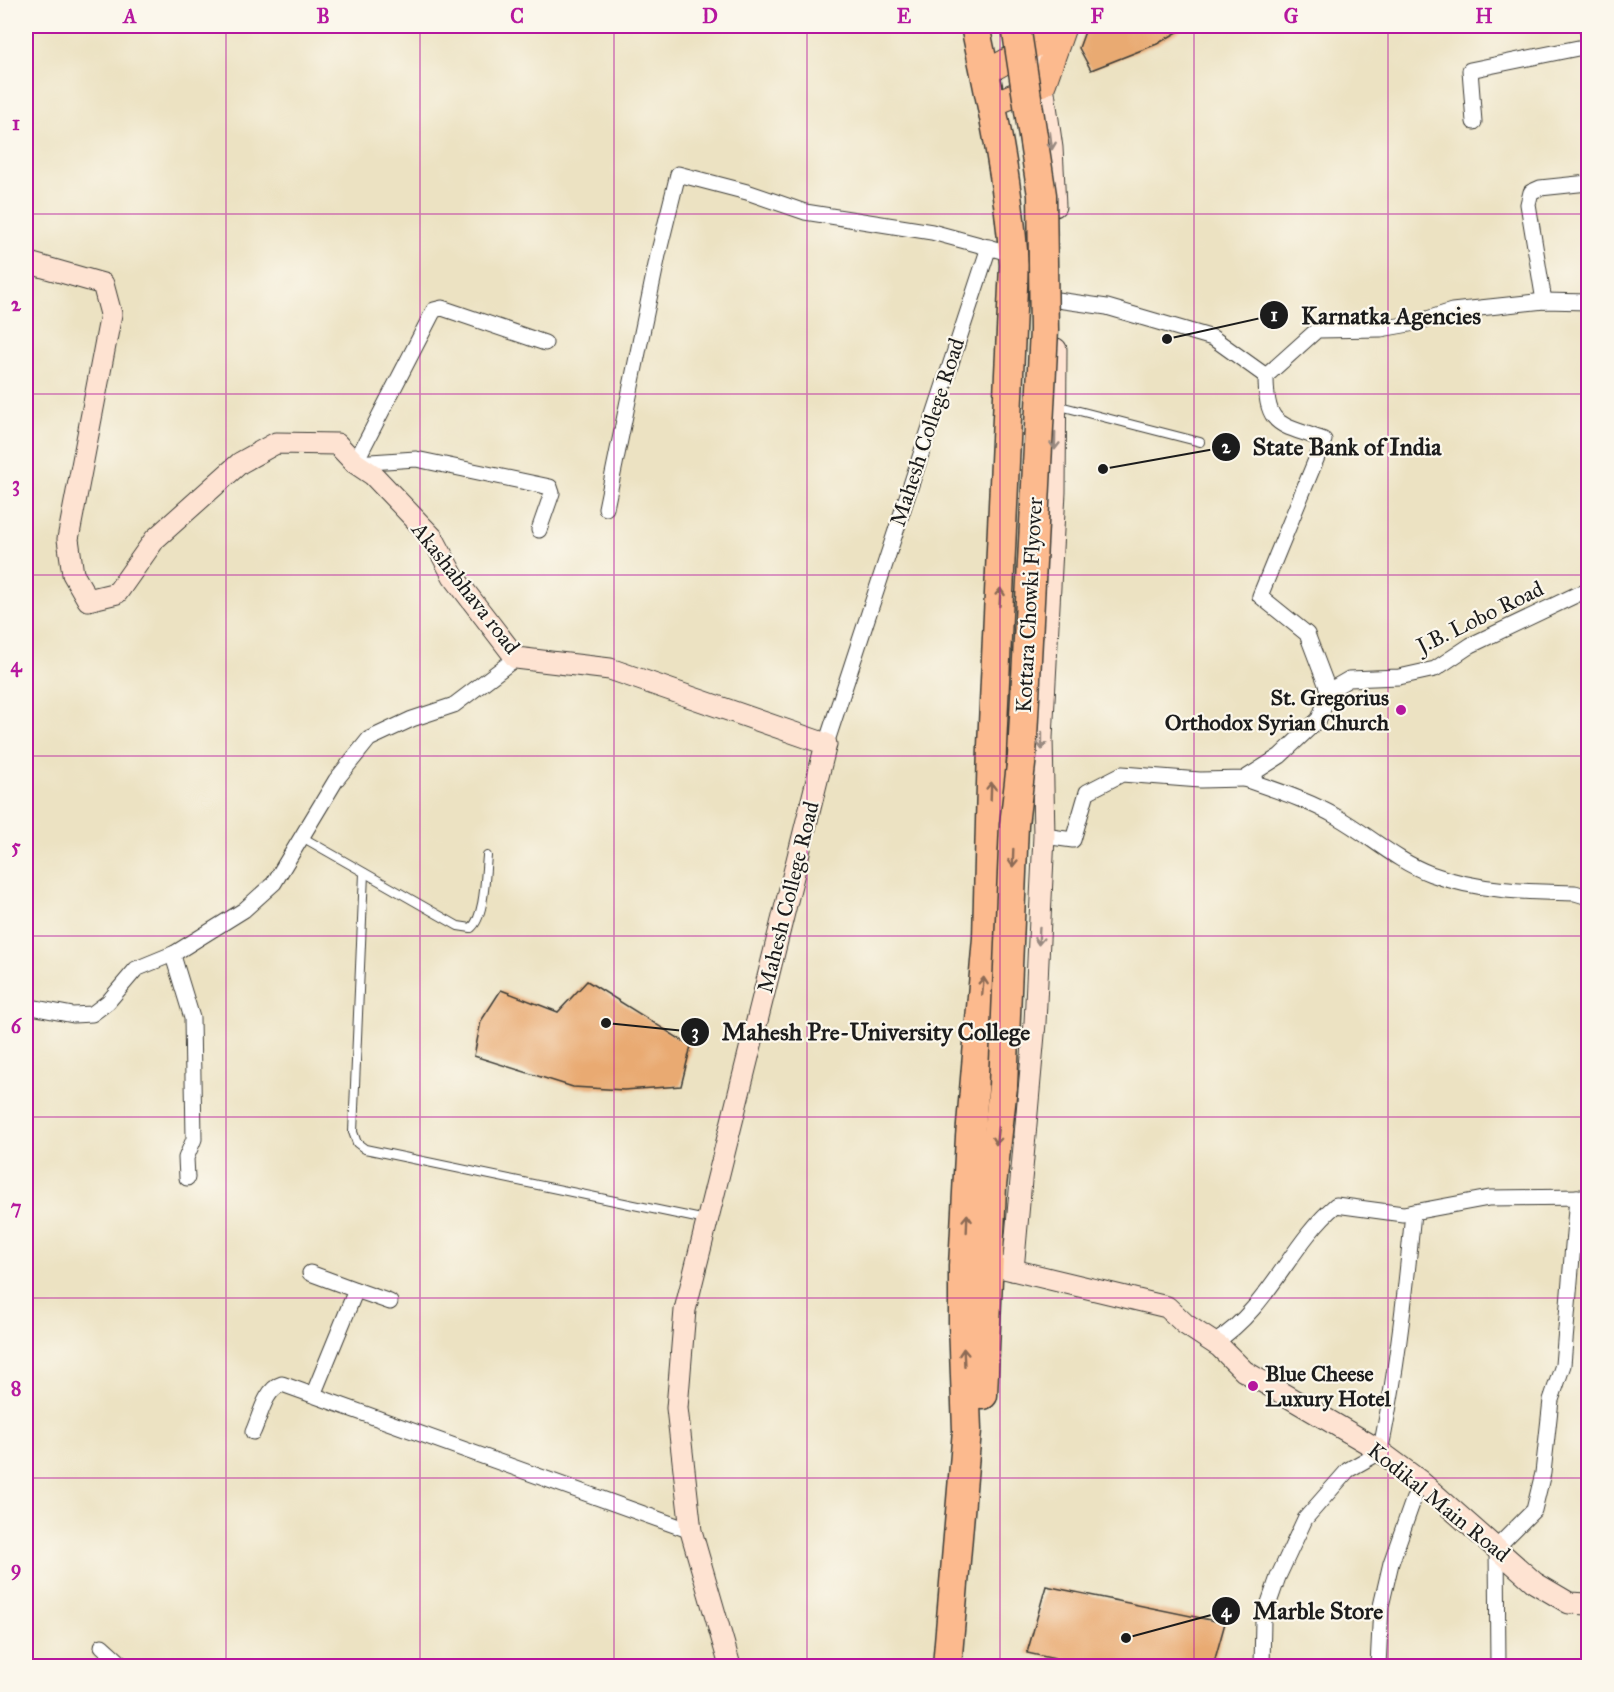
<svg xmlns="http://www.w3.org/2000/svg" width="1614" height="1692" font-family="'IM FELL Great Primer',serif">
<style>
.building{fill:#e9aa72}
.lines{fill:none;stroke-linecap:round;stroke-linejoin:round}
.lane-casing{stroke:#3b3a35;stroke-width:10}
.street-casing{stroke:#3b3a35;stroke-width:17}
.secondary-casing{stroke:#3b3a35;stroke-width:23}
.primary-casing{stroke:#3b3a35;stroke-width:26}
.highway-casing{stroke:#3b3a35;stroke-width:31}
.lane{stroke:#fff;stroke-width:8}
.street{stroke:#fff;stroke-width:15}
.secondary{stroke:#fee3d2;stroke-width:21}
.primary{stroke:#fcba8e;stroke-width:24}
.highway{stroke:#fcba8e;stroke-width:28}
.highway-bridge-casing{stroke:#3b3a35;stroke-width:31;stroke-linecap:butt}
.highway-bridge{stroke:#fcba8e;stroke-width:28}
.oneway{stroke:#988980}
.oneway2{stroke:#8c6b55}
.grid{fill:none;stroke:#b5179e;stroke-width:1.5;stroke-opacity:0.55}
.poi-dot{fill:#b5179e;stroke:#fbf7ec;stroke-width:2}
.labels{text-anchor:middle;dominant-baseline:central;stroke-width:4.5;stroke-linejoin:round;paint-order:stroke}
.street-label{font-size:22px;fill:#1c1c1c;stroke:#fbf7ec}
.poi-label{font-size:22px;font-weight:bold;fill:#1c1c1c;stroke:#fbf7ec;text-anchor:end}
.leader{fill:none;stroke:#1c1c1c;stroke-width:2}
.callout-dot{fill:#1c1c1c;stroke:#fbf7ec;stroke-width:2}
.mark-label{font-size:18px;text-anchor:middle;font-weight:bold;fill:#fff}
.callout-label{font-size:24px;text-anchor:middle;font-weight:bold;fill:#1c1c1c;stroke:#fbf7ec;stroke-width:4.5;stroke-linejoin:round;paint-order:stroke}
.neatline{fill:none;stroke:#b5179e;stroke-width:2}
.grid-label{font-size:20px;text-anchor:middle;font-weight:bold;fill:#b5179e}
</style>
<rect width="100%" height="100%" fill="#fbf7ec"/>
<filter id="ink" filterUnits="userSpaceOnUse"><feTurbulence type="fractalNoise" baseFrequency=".0167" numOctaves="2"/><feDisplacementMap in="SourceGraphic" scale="12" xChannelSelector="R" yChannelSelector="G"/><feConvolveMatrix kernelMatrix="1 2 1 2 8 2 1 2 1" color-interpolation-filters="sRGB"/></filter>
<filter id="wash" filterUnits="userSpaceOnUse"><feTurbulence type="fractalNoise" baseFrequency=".008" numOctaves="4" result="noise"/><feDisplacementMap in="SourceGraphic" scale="24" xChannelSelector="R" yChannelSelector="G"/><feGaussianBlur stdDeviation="1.35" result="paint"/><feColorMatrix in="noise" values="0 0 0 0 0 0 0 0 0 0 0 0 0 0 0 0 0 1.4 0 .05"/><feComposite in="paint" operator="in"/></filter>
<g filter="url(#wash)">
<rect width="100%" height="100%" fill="#ece2c2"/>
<g id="blocks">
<g class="building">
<polygon points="1087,26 1188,26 1157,44 1091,70 1079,48"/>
<polygon points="587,981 691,1046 681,1086 624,1090 573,1087 474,1056 481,1021 501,990 558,1012"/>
<polygon points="1046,1586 1225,1623 1213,1666 1088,1666 1027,1653"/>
</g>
</g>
</g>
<g filter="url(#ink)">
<use href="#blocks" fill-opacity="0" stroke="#3b3a35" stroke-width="1.5"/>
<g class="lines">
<defs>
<g id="lane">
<polyline points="1056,405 1200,442"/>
<path d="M302 837 458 926 471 928C485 917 485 875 487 856"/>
<polyline points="364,873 353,1132 357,1143 365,1149 706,1220"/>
</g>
<g id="street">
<polyline points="1587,26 1588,33"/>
<polyline points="1474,122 1470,70 1588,46"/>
<polyline points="1057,300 1107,307 1213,338 1266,376"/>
<polyline points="1544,301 1528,204 1531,192 1540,188 1588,183"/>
<polyline points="355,463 434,310 442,308 545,343"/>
<polyline points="355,463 416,459 550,487 552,493 539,530"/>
<polyline points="606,508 658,255 678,174 747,192 805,212 932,232 1013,254"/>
<path d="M1329 692 1307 634 1260 596 1324 440C1280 423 1266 429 1266 376L1317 330 1381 329 1415 323 1452 311 1544 301 1588 302"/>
<polyline points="826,744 989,247"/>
<path d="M1244 779C1275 790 1308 800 1337 817 1369 835 1396 861 1431 874 1477 891 1527 892 1575 893L1588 897"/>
<polyline points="1044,836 1073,840 1087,792 1122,774 1200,780 1244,779 1280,756 1319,719 1330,690 1349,679 1399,677 1435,669 1471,645 1578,594 1588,592"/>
<polyline points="26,1006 73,1015 92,1014 108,1002 136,969 175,953"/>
<polyline points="187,1178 186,1158 194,1139 192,1018 174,959 175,953 244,910 274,883 336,780 369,739 412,719 454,705 516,658"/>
<polyline points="310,1273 356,1290"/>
<path d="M1214 1343C1269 1308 1290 1244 1336 1205L1403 1214 1489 1198 1588 1197"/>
<polyline points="313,1395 356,1290 390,1302"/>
<path d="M253 1432C260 1417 265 1389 282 1384L691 1531"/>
<polyline points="102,1646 124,1666"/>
<path d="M1262 1666 1263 1620 1278 1577 1305 1519 1348 1470 1380 1452C1397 1373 1406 1292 1413 1212"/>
<polyline points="1378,1666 1381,1606 1391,1563 1420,1481"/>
<polyline points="1498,1666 1497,1547 1534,1510 1543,1473 1551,1400 1563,1365 1577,1197"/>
</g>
<g id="secondary">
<polyline points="1035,29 1052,148 1055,206"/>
<polyline points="26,262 103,284 111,314 68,539 73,574 88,600 117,593 155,539 240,463 276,443 337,444 355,463 373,475 433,538 453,576 516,658 610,669 826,744 685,1310 677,1408 691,1531 730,1666"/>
<polyline points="1000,1267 1167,1307 1185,1324 1220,1347 1244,1371 1374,1447 1420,1481 1535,1583 1569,1603 1588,1604"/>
<polyline points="1013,1270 1035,1023 1044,836 1042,738 1055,492 1056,349"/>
</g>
<g id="primary">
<polyline points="985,73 1037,44 1043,26"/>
<polyline points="993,104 1044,83 1064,26"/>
</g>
<g id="highway">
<polyline points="983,1395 992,1186 1003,1086"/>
<path d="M947 1666 967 1430 963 1323V1266L970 1137 987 938 992 746 1014 265C1009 184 992 105 975 26"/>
</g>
</defs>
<use href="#lane" class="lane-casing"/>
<use href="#street" class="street-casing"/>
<use href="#secondary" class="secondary-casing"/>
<use href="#primary" class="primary-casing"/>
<use href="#highway" class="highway-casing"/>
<use href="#lane" class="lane"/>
<use href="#street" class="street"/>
<use href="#secondary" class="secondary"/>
<use href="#primary" class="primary"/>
<use href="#highway" class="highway"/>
<defs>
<polyline id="highway-bridge" points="1003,1086 1014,825 1022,756 1044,330 1042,195 1016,26"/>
</defs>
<use href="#highway-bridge" class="highway-bridge-casing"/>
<use href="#highway-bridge" class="highway-bridge"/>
</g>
<defs><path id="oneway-shaft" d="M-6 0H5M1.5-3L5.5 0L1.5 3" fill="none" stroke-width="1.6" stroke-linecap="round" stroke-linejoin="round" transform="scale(1.5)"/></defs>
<g class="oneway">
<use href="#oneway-shaft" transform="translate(1051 141) rotate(83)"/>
<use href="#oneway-shaft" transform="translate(1055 441) rotate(91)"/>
<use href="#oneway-shaft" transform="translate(1042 741) rotate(90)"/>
<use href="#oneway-shaft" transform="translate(1039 936) rotate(93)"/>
</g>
<g class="oneway2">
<use href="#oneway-shaft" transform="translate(1000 597) rotate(-87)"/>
<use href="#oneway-shaft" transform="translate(991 791) rotate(-88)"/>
<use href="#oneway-shaft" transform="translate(1013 858) rotate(92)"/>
<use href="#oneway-shaft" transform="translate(983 986) rotate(-85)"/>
<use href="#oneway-shaft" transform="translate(997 1136) rotate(97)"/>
<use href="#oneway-shaft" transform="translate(967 1223) rotate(-88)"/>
<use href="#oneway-shaft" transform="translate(964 1357) rotate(-93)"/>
</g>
</g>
<path class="grid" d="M226 26V1666M420 26V1666M614 26V1666M807 26V1666M1000 26V1666M1194 26V1666M1388 26V1666M26 214H1588M26 394H1588M26 575H1588M26 756H1588M26 936H1588M26 1117H1588M26 1298H1588M26 1478H1588"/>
<g class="poi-dot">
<circle cx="1401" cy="710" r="6"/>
<circle cx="1253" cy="1386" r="6"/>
</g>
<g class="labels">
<g class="street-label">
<text transform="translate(927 432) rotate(-72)">Mahesh College Road</text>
<text transform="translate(466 588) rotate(52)">Akashabhava road</text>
<text transform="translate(1029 605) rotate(-87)">Kottara Chowki Flyover</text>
<text transform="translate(1480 617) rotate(-26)">J.B. Lobo Road</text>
<text transform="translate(788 897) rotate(-76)">Mahesh College Road</text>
<text transform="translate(1439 1502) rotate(39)">Kodikal Main Road</text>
</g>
<g class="poi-label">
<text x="1389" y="697">St. Gregorius<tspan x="1389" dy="25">Orthodox Syrian Church</tspan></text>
<text x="1265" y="1373" text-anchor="start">Blue Cheese<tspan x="1265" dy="25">Luxury Hotel</tspan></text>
</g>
</g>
<path class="leader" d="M1167 339L1274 315M1103 469L1226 447M606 1023L695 1032M1126 1638L1226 1611"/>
<g class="callout-dot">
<circle cx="1167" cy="339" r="6"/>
<circle cx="1103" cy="469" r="6"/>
<circle cx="606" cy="1023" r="6"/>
<circle cx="1126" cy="1638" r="6"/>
<circle cx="1274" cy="315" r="15"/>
<circle cx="1226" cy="447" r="15"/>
<circle cx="695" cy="1032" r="15"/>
<circle cx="1226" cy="1611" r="15"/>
</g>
<g class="mark-label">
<text x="1274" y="321">1</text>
<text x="1226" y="453">2</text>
<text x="695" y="1038">3</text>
<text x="1226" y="1617">4</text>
</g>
<g class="callout-label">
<text x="1391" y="324">Karnatka Agencies</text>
<text x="1347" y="455">State Bank of India</text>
<text x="876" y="1040">Mahesh Pre-University College</text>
<text x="1318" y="1619">Marble Store</text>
</g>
<rect width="1614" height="1692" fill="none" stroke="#fbf7ec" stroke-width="66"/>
<rect x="33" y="33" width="1548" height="1626" class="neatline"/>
<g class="grid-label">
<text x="130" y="23">A</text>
<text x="323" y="23">B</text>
<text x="517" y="23">C</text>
<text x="710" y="23">D</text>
<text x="904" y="23">E</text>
<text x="1097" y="23">F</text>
<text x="1291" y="23">G</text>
<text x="1484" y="23">H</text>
<text x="16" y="130">1</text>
<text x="16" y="311">2</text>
<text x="16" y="491">3</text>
<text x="16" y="672">4</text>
<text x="16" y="853">5</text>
<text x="16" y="1033">6</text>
<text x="16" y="1214">7</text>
<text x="16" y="1395">8</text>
<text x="16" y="1575">9</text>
</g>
</svg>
